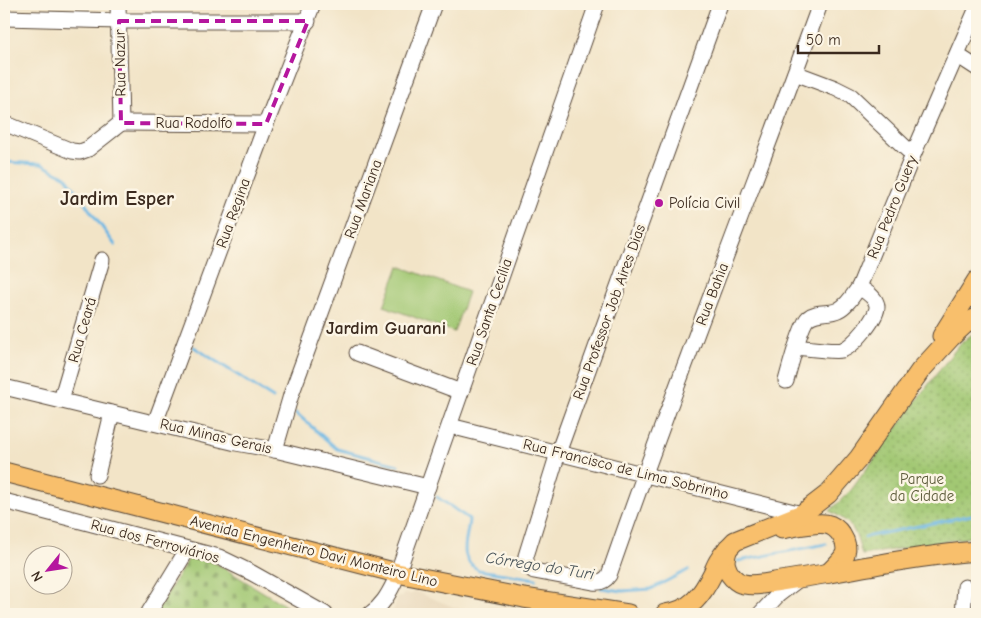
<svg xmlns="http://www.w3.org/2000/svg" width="981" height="618" font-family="'Comic Neue',sans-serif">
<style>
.built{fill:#e7d5b7}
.grass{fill:url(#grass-dots);stroke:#6e7948}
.cemetery{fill:url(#cemetery-stones);stroke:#6e7948}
.pitch{fill:#a2c873;stroke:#6e7948}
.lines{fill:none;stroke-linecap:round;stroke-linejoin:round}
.stream{stroke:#6ab6e3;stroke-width:3}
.minor-casing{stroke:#564637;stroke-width:17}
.major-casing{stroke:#564637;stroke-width:21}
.minor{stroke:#fff;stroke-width:15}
.major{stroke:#f8bf6c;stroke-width:19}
.marked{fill:none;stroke:#b5179e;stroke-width:4;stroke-dasharray:10 6;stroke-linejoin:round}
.poi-dot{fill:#b5179e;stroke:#fcf5e5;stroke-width:2}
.labels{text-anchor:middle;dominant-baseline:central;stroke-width:5;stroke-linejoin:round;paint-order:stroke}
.street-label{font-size:15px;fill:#3b2a1e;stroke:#fcf5e5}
.poi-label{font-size:15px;fill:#3b2a1e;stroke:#fcf5e5;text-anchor:start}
.park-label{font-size:15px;fill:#5a5938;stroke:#fcf5e5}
.water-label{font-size:16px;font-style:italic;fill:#495459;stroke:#fcf5e5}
.quarter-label{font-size:18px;font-weight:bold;fill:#3b2a1e;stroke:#fcf5e5}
.district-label{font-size:20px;font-weight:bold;fill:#3b2a1e;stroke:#fcf5e5}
</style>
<defs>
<pattern id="grass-dots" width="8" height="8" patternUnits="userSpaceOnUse" patternTransform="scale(1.25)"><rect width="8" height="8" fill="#a2c873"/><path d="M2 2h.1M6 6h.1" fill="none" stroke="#85a35e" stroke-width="1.8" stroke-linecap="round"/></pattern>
<pattern id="cemetery-stones" width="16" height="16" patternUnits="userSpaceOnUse" patternTransform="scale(1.25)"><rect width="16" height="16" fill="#a2c873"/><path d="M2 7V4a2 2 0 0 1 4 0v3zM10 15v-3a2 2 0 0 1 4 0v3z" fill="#85a35e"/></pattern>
</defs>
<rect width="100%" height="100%" fill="#fcf5e5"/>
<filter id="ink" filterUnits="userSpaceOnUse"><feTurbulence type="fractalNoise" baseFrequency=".02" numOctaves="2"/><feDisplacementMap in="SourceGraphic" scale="10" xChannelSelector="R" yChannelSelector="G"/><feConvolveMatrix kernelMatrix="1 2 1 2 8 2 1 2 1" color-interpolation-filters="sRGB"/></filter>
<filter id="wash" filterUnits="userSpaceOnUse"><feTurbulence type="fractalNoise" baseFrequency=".0096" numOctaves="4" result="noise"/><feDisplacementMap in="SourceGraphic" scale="20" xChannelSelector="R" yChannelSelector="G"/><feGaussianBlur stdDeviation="1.12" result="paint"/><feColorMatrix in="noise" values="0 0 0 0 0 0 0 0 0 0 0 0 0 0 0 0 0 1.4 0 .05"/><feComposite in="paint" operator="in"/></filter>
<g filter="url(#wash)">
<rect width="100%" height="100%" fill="#f2e4c7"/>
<polygon class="built" points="414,591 471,614 392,614 398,597 402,597 403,594 412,594"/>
<path class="grass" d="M977 333V537H971L862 555C854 528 855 525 830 511L852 489 922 393 959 345 971 335Z"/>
<polygon class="cemetery" points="191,555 217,564 299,614 155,614"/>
<polygon class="pitch" points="399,266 468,292 454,332 384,306"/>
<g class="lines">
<g class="stream">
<polyline points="4,162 41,164 66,177 115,245"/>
<polyline points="194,347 273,398"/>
<polyline points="296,413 337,449 398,465"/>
<path d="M437 497 469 519C468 540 456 558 479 570L536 579"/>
<polyline points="865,537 977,514"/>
<polyline points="738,561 826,544"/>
<polyline points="601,588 622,591 651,589 688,570"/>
</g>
</g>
</g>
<g filter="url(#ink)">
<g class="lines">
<defs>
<g id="minor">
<polyline points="118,4 121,123"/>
<path d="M720 4 558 453 526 556C525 563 528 568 534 571L593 582C600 583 605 581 609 575 675 383 751 195 820 4"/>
<polyline points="4,18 119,21 308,21"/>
<polyline points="957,55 977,68"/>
<polyline points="795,73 835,88 851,96 913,155"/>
<polyline points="4,123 72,151 80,152 88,149 121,123"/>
<polyline points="121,123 266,124"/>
<path d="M796 347C807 348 833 352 842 350 853 347 878 317 877 306 876 297 866 292 859 287"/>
<polyline points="357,353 461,392"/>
<path d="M786 381C789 370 801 324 808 318 818 310 828 315 838 310 847 306 854 294 859 287L913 155 977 8"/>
<polyline points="4,387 236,443 275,450 428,487"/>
<polyline points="61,400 102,260"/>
<polyline points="155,423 266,124 313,4"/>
<polyline points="450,426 802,514"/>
<polyline points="275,450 291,395 434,4"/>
<polyline points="97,475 112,413"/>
<polyline points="4,501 219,557 252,573 325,614"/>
<polyline points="148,614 187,550"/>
<path d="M370 614C382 606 388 595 394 583L597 4"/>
<polyline points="760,614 778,595 799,579"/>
<polyline points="963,614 965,587"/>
</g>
<g id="major">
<polyline points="942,336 977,280"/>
<polyline points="4,472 397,573 524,598 628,614"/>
<path d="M782 529C794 527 815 522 826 524 838 526 849 542 845 554 842 561 834 567 829 573"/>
<path d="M728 548C726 554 724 561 726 566 728 574 736 583 744 584 754 586 764 584 774 582 793 579 812 576 830 573 879 564 928 555 977 551"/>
<path d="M665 614C691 611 702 595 713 573 715 568 717 563 720 559 724 552 730 546 735 541L802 514 828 494 859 458 920 371 951 337 966 323 977 318"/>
</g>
</defs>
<use href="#minor" class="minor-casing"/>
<use href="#major" class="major-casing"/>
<use href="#minor" class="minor"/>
<use href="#major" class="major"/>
</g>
</g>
<path class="marked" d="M119 21H308L266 124 121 123Z"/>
<circle class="poi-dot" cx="659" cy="203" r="5"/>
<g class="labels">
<g class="street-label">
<text transform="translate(120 63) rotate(-91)">Rua Nazur</text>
<text x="194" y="123">Rua Rodolfo</text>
<text transform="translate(363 199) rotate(-70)">Rua Mariana</text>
<text transform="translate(892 207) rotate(-68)">Rua Pedro Guery</text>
<text transform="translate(233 213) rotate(-70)">Rua Regina</text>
<text transform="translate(712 294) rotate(-69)">Rua Bahia</text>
<text transform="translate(489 312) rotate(-71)">Rua Santa Cecília</text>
<text transform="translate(609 312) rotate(-70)">Rua Professor Job Aires Dias</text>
<text transform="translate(82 330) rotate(-74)">Rua Ceará</text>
<text transform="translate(216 436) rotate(13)">Rua Minas Gerais</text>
<text transform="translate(626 469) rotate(14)">Rua Francisco de Lima Sobrinho</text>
<text transform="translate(155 541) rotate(15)">Rua dos Ferroviários</text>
<text transform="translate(314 551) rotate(14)">Avenida Engenheiro Davi Monteiro Lino</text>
</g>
<g class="poi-label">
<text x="669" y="203">Polícia Civil</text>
</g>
<g class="park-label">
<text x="922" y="479">Parque<tspan x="922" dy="17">da Cidade</tspan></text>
</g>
<g class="water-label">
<text transform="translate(540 566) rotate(9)">Córrego do Turi</text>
</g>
<g class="quarter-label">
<text x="386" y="328">Jardim Guarani</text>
</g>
<g class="district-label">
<text x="117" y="198">Jardim Esper</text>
</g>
</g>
<rect width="981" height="618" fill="none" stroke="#fcf5e5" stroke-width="20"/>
<g transform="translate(48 570) rotate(240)"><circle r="24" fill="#fcf5e5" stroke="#afa495"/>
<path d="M0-4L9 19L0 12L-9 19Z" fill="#b5179e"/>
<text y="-8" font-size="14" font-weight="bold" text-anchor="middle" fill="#3b2a1e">N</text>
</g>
<path d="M798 45v8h81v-8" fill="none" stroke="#3b2a1e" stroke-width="2.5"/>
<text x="806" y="45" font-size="15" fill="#3b2a1e" stroke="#fcf5e5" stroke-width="4" paint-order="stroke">50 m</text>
</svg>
